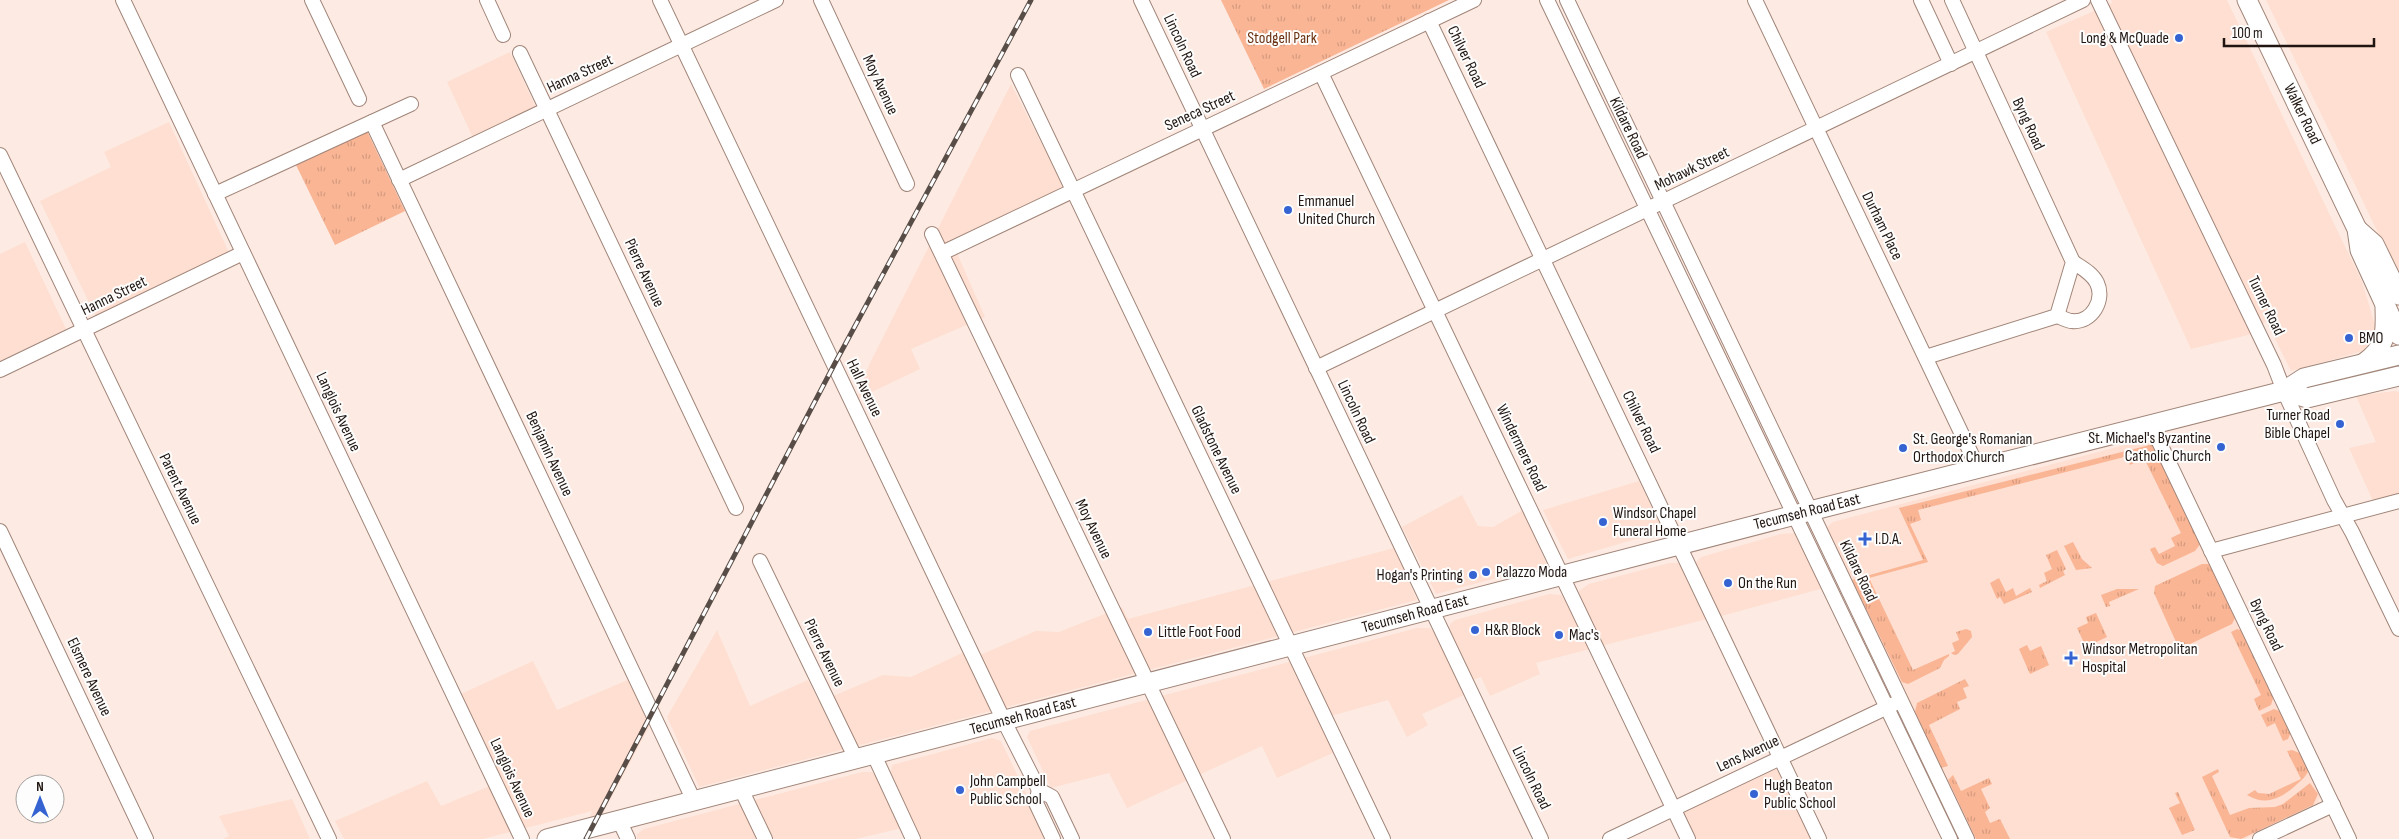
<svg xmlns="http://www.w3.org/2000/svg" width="2399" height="839" font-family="'Sofia Sans Condensed',sans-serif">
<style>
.built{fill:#fedfd1}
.grass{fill:url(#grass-tufts)}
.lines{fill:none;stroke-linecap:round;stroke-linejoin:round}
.minor-casing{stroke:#a18579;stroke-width:16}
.major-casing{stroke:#a18579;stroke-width:21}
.minor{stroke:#fff;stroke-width:14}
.major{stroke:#fff;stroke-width:19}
.rail-casing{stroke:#594d48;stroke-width:5}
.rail{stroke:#fcfdfc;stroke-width:3;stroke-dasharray:9;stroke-linecap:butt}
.poi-dot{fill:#3563d2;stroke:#fcfdfc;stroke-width:2}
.labels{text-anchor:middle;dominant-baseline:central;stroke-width:4;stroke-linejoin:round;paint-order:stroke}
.park-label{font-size:16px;fill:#6b3111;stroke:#fcfdfc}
.poi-label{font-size:16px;fill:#201511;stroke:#fcfdfc;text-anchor:start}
.street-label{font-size:16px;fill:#201511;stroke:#fcfdfc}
</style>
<defs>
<pattern id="grass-tufts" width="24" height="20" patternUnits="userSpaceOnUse" patternTransform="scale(1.25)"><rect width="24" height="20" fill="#fab595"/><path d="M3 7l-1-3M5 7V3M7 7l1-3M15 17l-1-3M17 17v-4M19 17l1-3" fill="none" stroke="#d69b7f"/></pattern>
</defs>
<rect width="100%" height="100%" fill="#fdebe3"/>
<g class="built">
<polygon points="2111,0 2227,0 2362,282 2379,338 2367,350 2291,371 2266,321 2252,334 2191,349 2046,32 2112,3"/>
<polygon points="2266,0 2399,0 2399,277 2336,145"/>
<polygon points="510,52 536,108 474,140 447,82"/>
<polygon points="1011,84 1066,191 953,244 985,317 911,349 920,369 857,399 869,365"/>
<polygon points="169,122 231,257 96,317 40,201 111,167 104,152"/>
<polygon points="25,242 66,329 0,361 0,254"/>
<polygon points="2395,391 2399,392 2399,496 2374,503 2349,448 2376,442 2356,396"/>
<polygon points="2151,438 2321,794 2318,804 2245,839 1972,839 1826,528 1833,522"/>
<polygon points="1639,481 1663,531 1568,559 1543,510"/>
<polygon points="1462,495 1478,526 1493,527 1523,510 1547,565 1436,594 1402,527"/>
<polygon points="1795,533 1801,540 1824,588 1718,617 1697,574 1695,563 1701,557 1781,534"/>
<polygon points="1394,548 1417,600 699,787 667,717 717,630 750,706 808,680 819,702 883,675 911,677 964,652 968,660 1036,631 1059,632 1122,607 1128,619"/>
<polygon points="1669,563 1679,563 1686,572 1707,619 1601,646 1580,600 1579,591 1589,584"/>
<polygon points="1549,594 1561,595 1567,602 1590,649 1536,663 1540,674 1490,696 1481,677 1473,680 1449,632 1450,624 1455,620"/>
<polygon points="1417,628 1430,628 1436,635 1464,695 1422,714 1428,725 1407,737 1388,700 1331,716 1344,748 1277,778 1262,746 1127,808 1109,773 1051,788 1027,737 1030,731"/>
<polygon points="533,661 557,710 630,679 650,725 589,839 581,839 592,811 483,839 344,839 335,821 427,781 441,806 490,786 450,699"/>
<polygon points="992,738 1001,741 1048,839 919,839 890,778 892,765"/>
<polygon points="1777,769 1784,778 1813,839 1693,839 1683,818 1684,809 1763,772"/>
<polygon points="862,772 872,772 878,779 902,828 856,839 637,839 637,834 644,829"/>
<polygon points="292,799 310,839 223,839 229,836 219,816"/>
</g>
<g class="grass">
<polygon points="1221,0 1449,0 1264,89"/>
<polygon points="367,131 405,211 335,245 296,165"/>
<polygon points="2154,444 2201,543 2195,551 2163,566 2157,563 2150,549 2155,547 2159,554 2175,546 2171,538 2181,533 2144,458 2130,465 2128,456 1918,510 1921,520 1910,524 1928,562 1869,578 1913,670 1949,654 1949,656 1944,660 1940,668 1908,684 1902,682 1852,580 1923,560 1899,508"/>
<polygon points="2073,542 2082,559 2092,568 2076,570 2064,546"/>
<polygon points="2057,550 2066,569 2063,571 2065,575 2040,588 2039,585 2047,581 2044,573 2052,569 2046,555"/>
<polygon points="2202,564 2211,564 2236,616 2232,624 2186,646 2176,642 2154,593 2155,586"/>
<polygon points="1999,578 2006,592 2013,588 2016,596 2030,588 2032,592 2004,604 2000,597 1997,599 1990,583"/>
<polygon points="2117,589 2139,589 2109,602 2110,606 2106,607 2101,595"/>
<polygon points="2096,613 2107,637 2086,647 2077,628 2088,623 2086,617"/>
<polygon points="1966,629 1971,631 1972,637 1958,654 1954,655 1951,653 1955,651 1952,643 1959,640 1956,632"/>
<polygon points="2237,629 2244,631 2274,695 2271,705 2259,711 2254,699 2261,695 2231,632"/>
<polygon points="2027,645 2030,651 2041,646 2049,665 2030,674 2019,649"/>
<polygon points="1965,679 1969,686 1963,688 1967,698 1957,702 1960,709 1929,725 1948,766 1941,768 1915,712 1917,703"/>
<polygon points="2274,709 2282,712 2291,732 2288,739 2283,741 2275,723 2267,727 2261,715"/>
<path d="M2292 750 2302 754 2309 768C2307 777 2300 781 2294 787 2279 799 2266 806 2247 795L2255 790 2258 793 2269 794 2301 779 2287 751Z"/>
<polygon points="2218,769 2219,772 2212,776 2230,815 2249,808 2275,807 2283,804 2310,783 2318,794 2313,805 2241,839 2230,837 2202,777"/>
<polygon points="1953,775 1961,791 1989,778 1992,784 1981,789 1990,808 1985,812 1990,823 2000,819 2010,839 1976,839 1948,780"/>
<polygon points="2178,792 2195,830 2182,835 2169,808 2180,803 2175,793"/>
</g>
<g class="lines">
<defs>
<g id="minor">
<polyline points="123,0 522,839"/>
<polyline points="312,0 359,99"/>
<polyline points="487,0 503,35"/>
<polyline points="660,0 1004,721 1039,790 1052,797 1072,839"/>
<polyline points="821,0 907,184"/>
<polyline points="1141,0 1541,839"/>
<polyline points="1547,0 1950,839"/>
<polyline points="1567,0 1967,839"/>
<polyline points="1755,0 1978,468"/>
<polyline points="1921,0 1951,64"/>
<polyline points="2098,0 2274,365 2284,391 2334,500 2352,532 2399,629"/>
<polyline points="1429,21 1819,839"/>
<polyline points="520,53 736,508"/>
<polyline points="1321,73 1688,839"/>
<polyline points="1018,75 1383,839"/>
<polyline points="372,122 694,801"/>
<polyline points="0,155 329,839"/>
<polyline points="399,180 776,0"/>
<polyline points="215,194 411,104"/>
<polyline points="932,234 1223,839"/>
<polyline points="942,253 1474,0"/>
<path d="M2057 316C2061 317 2067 321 2072 321 2092 323 2105 300 2097 283 2092 273 2082 268 2073 262"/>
<polyline points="1926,357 2057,316 2073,262 1952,0"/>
<polyline points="1316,368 2083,0"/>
<polyline points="0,370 243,253"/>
<polyline points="2151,425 2349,839"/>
<polyline points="0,531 146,839"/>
<polyline points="2211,551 2399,501"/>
<polyline points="760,561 856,759"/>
<polyline points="874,755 913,839"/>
<polyline points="741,789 765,839"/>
<polyline points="1039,790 1036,803 1053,839"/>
<polyline points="619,820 628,839"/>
<polyline points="1610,839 1894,704"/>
<polyline points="2260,839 2333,805"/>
</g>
<g id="major">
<polyline points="2247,0 2357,229 2360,250 2399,335"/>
<polyline points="2357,229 2374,244 2399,295"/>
<path d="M2364 363C2386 348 2386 334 2385 308"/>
<polyline points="2284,391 2307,398 2399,376"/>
<polyline points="547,839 1810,511 2284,391 2304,378 2399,355"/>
</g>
</defs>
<use href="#minor" class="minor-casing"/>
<use href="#major" class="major-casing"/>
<use href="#minor" class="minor"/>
<use href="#major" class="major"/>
<defs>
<polyline id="rail" points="586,839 834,365 1031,0"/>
</defs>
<use href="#rail" class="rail-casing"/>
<use href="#rail" class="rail"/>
</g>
<g class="poi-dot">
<circle cx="2179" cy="38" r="5"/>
<circle cx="1288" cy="210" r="5"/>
<circle cx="2349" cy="338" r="5"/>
<circle cx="2340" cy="424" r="5"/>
<circle cx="2221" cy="447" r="5"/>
<circle cx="1903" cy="448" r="5"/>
<circle cx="1603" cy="522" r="5"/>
<path d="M1862.5 531.5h5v5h5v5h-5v5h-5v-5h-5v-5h5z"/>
<circle cx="1486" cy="572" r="5"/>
<circle cx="1473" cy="575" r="5"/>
<circle cx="1728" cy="583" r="5"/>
<circle cx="1475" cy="630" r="5"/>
<circle cx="1148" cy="632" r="5"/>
<circle cx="1559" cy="635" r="5"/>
<path d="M2068.5 650.5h5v5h5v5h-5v5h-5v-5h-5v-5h5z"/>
<circle cx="960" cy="790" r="5"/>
<circle cx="1754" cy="794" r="5"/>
</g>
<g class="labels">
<g class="park-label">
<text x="1282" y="38">Stodgell Park</text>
</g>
<g class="poi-label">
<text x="2169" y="38" text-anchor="end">Long &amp; McQuade</text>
<text x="1298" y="201">Emmanuel<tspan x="1298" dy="18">United Church</tspan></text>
<text x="2359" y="338">BMO</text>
<text x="2330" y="415" text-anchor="end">Turner Road<tspan x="2330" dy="18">Bible Chapel</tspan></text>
<text x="2211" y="438" text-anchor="end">St. Michael's Byzantine<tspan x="2211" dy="18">Catholic Church</tspan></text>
<text x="1913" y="439">St. George's Romanian<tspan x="1913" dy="18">Orthodox Church</tspan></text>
<text x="1613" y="513">Windsor Chapel<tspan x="1613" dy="18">Funeral Home</tspan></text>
<text x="1875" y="539">I.D.A.</text>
<text x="1496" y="572">Palazzo Moda</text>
<text x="1463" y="575" text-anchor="end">Hogan's Printing</text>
<text x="1738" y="583">On the Run</text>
<text x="1485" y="630">H&amp;R Block</text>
<text x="1158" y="632">Little Foot Food</text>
<text x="1569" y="635">Mac's</text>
<text x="2082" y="649">Windsor Metropolitan<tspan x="2082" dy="18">Hospital</tspan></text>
<text x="970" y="781">John Campbell<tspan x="970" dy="18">Public School</tspan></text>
<text x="1764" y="785">Hugh Beaton<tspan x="1764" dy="18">Public School</tspan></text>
</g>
<g class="street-label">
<text transform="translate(1182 46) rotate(65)">Lincoln Road</text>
<text transform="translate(1466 57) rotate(64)">Chilver Road</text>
<text transform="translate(580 74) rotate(-25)">Hanna Street</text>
<text transform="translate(880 85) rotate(65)">Moy Avenue</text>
<text transform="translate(1200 111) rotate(-25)">Seneca Street</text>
<text transform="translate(2302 114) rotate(64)">Walker Road</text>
<text transform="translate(2028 124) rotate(65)">Byng Road</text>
<text transform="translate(1628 128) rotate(64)">Kildare Road</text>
<text transform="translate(1692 169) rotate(-26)">Mohawk Street</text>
<text transform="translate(1882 226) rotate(64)">Durham Place</text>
<text transform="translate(644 273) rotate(65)">Pierre Avenue</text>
<text transform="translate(114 296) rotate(-26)">Hanna Street</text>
<text transform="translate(2266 306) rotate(64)">Turner Road</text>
<text transform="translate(864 388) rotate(64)">Hall Avenue</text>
<text transform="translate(338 412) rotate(65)">Langlois Avenue</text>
<text transform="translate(1356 412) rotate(65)">Lincoln Road</text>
<text transform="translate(1641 422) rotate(64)">Chilver Road</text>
<text transform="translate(1521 448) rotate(64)">Windermere Road</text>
<text transform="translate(1216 450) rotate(64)">Gladstone Avenue</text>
<text transform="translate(549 454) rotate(65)">Benjamin Avenue</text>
<text transform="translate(180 489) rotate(64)">Parent Avenue</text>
<text transform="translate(1807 512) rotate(-14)">Tecumseh Road East</text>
<text transform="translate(1093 529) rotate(64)">Moy Avenue</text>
<text transform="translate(1858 571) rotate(64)">Kildare Road</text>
<text transform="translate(1415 614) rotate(-15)">Tecumseh Road East</text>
<text transform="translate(2266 625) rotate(64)">Byng Road</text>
<text transform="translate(824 653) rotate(64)">Pierre Avenue</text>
<text transform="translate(89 677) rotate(65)">Elsmere Avenue</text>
<text transform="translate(1023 716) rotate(-15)">Tecumseh Road East</text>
<text transform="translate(1748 754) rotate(-25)">Lens Avenue</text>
<text transform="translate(512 778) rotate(65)">Langlois Avenue</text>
<text transform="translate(1531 778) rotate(64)">Lincoln Road</text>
</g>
</g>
<g transform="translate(40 799)"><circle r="24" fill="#fcfdfc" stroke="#a4a09e"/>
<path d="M0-4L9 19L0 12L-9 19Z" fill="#3563d2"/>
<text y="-8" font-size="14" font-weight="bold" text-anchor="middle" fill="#201511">N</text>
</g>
<path d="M2224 38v8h150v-8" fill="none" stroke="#201511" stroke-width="2.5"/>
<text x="2232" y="38" font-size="15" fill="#201511" stroke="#fcfdfc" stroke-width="4" paint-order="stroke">100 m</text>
</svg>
